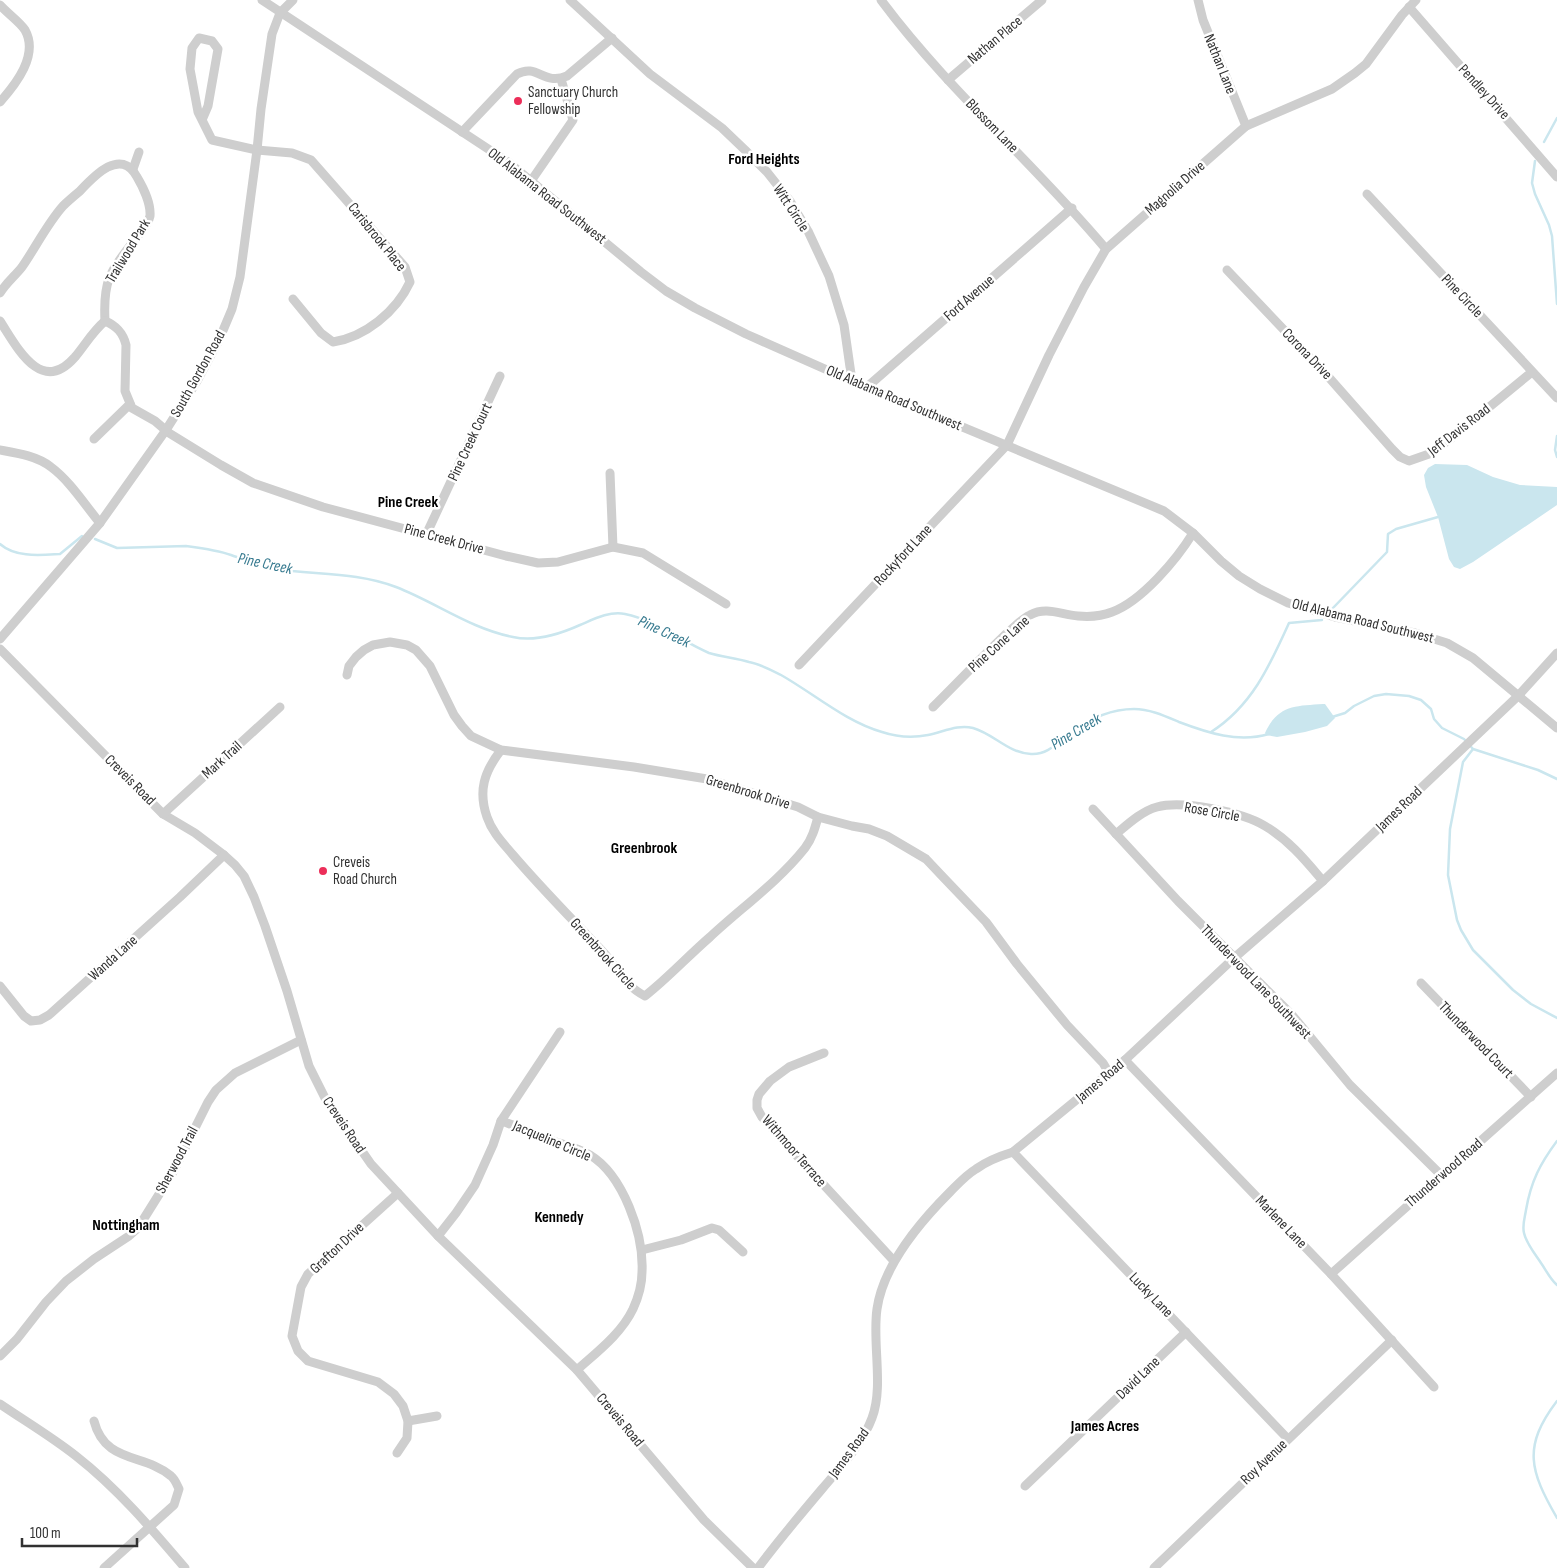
<svg xmlns="http://www.w3.org/2000/svg" width="1557" height="1568" font-family="'Sofia Sans Condensed',sans-serif">
<style>
.water{fill:#cae6ee}
.lines{fill:none;stroke-linecap:round;stroke-linejoin:round}
.stream{stroke:#cae6ee;stroke-width:2.5}
.minor{stroke:#cecece;stroke-width:9}
.poi-dot{fill:#ec2e59;stroke:#fff;stroke-width:2}
.labels{text-anchor:middle;dominant-baseline:central;stroke-width:5;stroke-linejoin:round;paint-order:stroke}
.street-label{font-size:15px;fill:#313131;stroke:#fff}
.poi-label{font-size:15px;fill:#313131;stroke:#fff;text-anchor:start}
.neighbourhood-label{font-size:16px;font-weight:bold;fill:#000;stroke:#fff}
.water-label{font-size:16px;font-style:italic;fill:#387b90;stroke:#fff}
</style>
<rect width="100%" height="100%" fill="#fff"/>
<g class="water">
<polygon points="1435,464 1467,465 1493,477 1520,485 1557,487 1557,505 1473,562 1460,569 1454,567 1449,559 1438,517 1426,487 1424,475 1428,468"/>
<path d="M1323 704H1325L1335 718 1327 726 1305 732 1277 737 1266 735 1265 733C1278 705 1295 706 1323 704Z"/>
</g>
<g class="lines">
<g class="stream">
<polyline points="1544,142 1557,118"/>
<polyline points="1535,161 1532,183 1535,194 1549,225 1552,236 1557,304"/>
<polyline points="1557,436 1555,450 1557,457"/>
<path d="M95 539 117 548 186 546C201 548 217 550 231 555 246 560 260 567 275 569 316 575 357 572 396 587 435 602 471 629 513 637 535 642 560 634 580 625 594 619 609 611 625 614 655 620 681 641 709 653 722 657 736 658 749 662 760 664 771 670 781 675 813 693 846 722 882 732 897 737 913 738 928 735 943 732 958 724 973 728 994 734 1008 753 1031 754 1048 755 1058 742 1070 733 1089 719 1111 709 1134 709 1150 709 1165 716 1179 722 1208 733 1238 743 1269 734"/>
<path d="M0 544C16 558 41 555 60 554L82 536"/>
<polyline points="1332,609 1387,552 1388,534 1396,529 1438,517"/>
<polyline points="1332,717 1345,713 1354,706 1374,696 1386,694 1409,696 1421,700 1431,709 1434,719 1442,728 1464,739 1473,749 1538,770 1557,779"/>
<path d="M1211 732C1252 706 1270 665 1289 623L1322 620"/>
<polyline points="1473,749 1463,762 1450,829 1448,875 1457,920 1461,930 1473,950 1513,990 1531,1004 1557,1018"/>
<path d="M1557 1141C1540 1164 1531 1181 1526 1210 1525 1217 1522 1225 1524 1233 1526 1243 1535 1254 1541 1263 1546 1270 1550 1279 1557 1285"/>
<path d="M1557 1401C1522 1447 1530 1471 1557 1518"/>
</g>
<g class="minor">
<polyline points="262,0 508,162 641,272 666,291 695,308 746,334 852,381 1164,511 1193,533 1221,561 1239,576 1260,589 1288,603 1335,617 1415,633 1447,643 1473,658 1557,728"/>
<polyline points="570,0 650,74 722,128 745,150 767,172 790,201 808,231 829,276 844,325 852,381"/>
<path d="M881 0C948 90 1034 163 1106 249"/>
<polyline points="1198,0 1203,20 1246,126"/>
<path d="M0 5C7 13 20 22 25 30 39 55 16 84 0 102"/>
<polyline points="1409,7 1557,177"/>
<polyline points="948,80 1042,0"/>
<path d="M202 120 208 106 218 49 212 41 199 38 192 48 190 69 198 112 212 140 257 150 292 153 311 160 405 267 410 282C396 312 365 337 333 342L321 333 293 299"/>
<path d="M462 132 517 74C538 63 543 86 567 76L612 38"/>
<polyline points="133,169 139,152"/>
<polyline points="531,181 573,120 561,79"/>
<polyline points="1367,194 1557,398"/>
<polyline points="1227,270 1325,373 1392,449 1400,457 1409,461 1429,454 1449,440 1532,372"/>
<path d="M0 293C6 283 15 276 22 267 36 247 47 224 63 206 68 201 74 196 80 191 94 176 121 147 137 177 143 187 151 204 150 216 148 226 139 234 133 242 109 272 103 282 105 321"/>
<path d="M0 321C17 347 41 396 75 357 85 345 93 331 105 321"/>
<path d="M105 321C117 326 123 333 126 345L125 391 132 408 155 421 169 433 221 465 253 483 323 507 506 556 538 563 558 562 613 547 643 553 726 604"/>
<polyline points="867,387 1072,208"/>
<polyline points="94,439 130,404"/>
<path d="M0 450C17 453 37 456 51 467 70 481 85 505 100 523"/>
<polyline points="610,473 613,547"/>
<polyline points="426,535 500,376"/>
<polyline points="0,639 100,523 166,430 197,381 219,340 232,309 240,277 257,150 261,109 272,34 280,13 293,0"/>
<polyline points="0,649 163,814 195,833 224,855 235,865 244,876 254,897 265,926 287,991 309,1066 325,1098 371,1164 438,1236 577,1370 704,1520 753,1568"/>
<polyline points="799,665 1007,445 1049,355 1084,287 1106,249 1246,126 1332,89 1355,73 1366,64 1402,15 1416,0"/>
<polyline points="347,675 349,666 356,657 364,650 373,645 390,642 407,645 416,650 430,666 454,715 462,726 471,736 501,750 634,767 707,779 798,807 818,817 852,826 869,829 887,836 926,859 943,877 986,922 1017,964 1067,1025 1103,1063 1109,1073"/>
<path d="M933 707C957 683 981 658 1006 634 1014 628 1021 619 1030 615 1047 606 1061 615 1078 616 1089 617 1102 616 1112 612 1142 601 1177 559 1193 533"/>
<path d="M501 750C484 772 478 791 487 817 492 832 503 843 513 855 542 889 573 920 604 953 618 969 625 986 645 996 668 978 688 956 710 937 741 908 778 882 805 848 812 839 815 828 818 817"/>
<polyline points="1093,809 1178,901 1292,1015 1350,1085 1441,1175"/>
<polyline points="163,814 280,707"/>
<path d="M1116 834C1128 824 1142 811 1157 807 1183 800 1242 812 1265 826 1289 840 1306 861 1323 881"/>
<polyline points="1421,983 1531,1097"/>
<polyline points="0,986 24,1016 31,1021 40,1020 49,1015 180,897 224,855"/>
<polyline points="824,1053 789,1067 770,1081 759,1094 757,1100 757,1108 762,1117 786,1144 894,1261"/>
<polyline points="1125,1060 1331,1274 1434,1387"/>
<path d="M501 1121C517 1126 532 1133 547 1139 561 1144 577 1147 590 1155 623 1175 644 1234 642 1272 642 1283 638 1298 633 1309 621 1334 597 1352 577 1370"/>
<polyline points="1013,1152 1288,1439"/>
<polyline points="438,1236 456,1213 475,1185 493,1145 501,1121 560,1032"/>
<polyline points="642,1250 681,1240 712,1228 719,1230 743,1252"/>
<polyline points="1331,1274 1557,1073"/>
<polyline points="0,1356 17,1339 46,1302 66,1281 94,1259 129,1236 138,1228 173,1172 208,1102 216,1090 235,1073 301,1040"/>
<path d="M0 1404C25 1421 52 1437 76 1456 117 1488 151 1528 185 1568"/>
<path d="M94 1421C105 1464 144 1453 171 1476 175 1479 177 1485 179 1489L174 1505 104 1568"/>
<polyline points="408,1421 437,1416"/>
<polyline points="397,1453 407,1438 408,1421 403,1406 394,1394 378,1382 308,1361 298,1351 292,1336 301,1287 308,1274 398,1193"/>
<polyline points="1025,1486 1186,1332"/>
<path d="M758 1568C778 1541 800 1515 822 1489 839 1469 863 1443 872 1418 884 1387 872 1342 877 1309 883 1266 921 1221 950 1192 958 1184 966 1175 976 1169 987 1161 1000 1156 1013 1152L1125 1060 1234 958 1323 881 1518 696 1557 653"/>
<polyline points="1154,1568 1392,1340"/>
</g>
</g>
<g class="poi-dot">
<circle cx="518" cy="101" r="5"/>
<circle cx="323" cy="871" r="5"/>
</g>
<g class="labels">
<g class="street-label">
<text transform="translate(995 40) rotate(-40)">Nathan Place</text>
<text transform="translate(1220 64) rotate(68)">Nathan Lane</text>
<text transform="translate(1484 92) rotate(48)">Pendley Drive</text>
<text transform="translate(992 126) rotate(46)">Blossom Lane</text>
<text transform="translate(1175 188) rotate(-41)">Magnolia Drive</text>
<text transform="translate(547 196) rotate(38)">Old Alabama Road Southwest</text>
<text transform="translate(791 208) rotate(57)">Witt Circle</text>
<text transform="translate(377 237) rotate(51)">Carisbrook Place</text>
<text transform="translate(128 251) rotate(-59)">Trailwood Park</text>
<text transform="translate(1462 296) rotate(47)">Pine Circle</text>
<text transform="translate(969 298) rotate(-41)">Ford Avenue</text>
<text transform="translate(1307 354) rotate(46)">Corona Drive</text>
<text transform="translate(198 374) rotate(-61)">South Gordon Road</text>
<text transform="translate(894 398) rotate(23)">Old Alabama Road Southwest</text>
<text transform="translate(1459 430) rotate(-38)">Jeff Davis Road</text>
<text transform="translate(470 442) rotate(-65)">Pine Creek Court</text>
<text transform="translate(444 539) rotate(15)">Pine Creek Drive</text>
<text transform="translate(903 555) rotate(-47)">Rockyford Lane</text>
<text transform="translate(1363 621) rotate(14)">Old Alabama Road Southwest</text>
<text transform="translate(999 644) rotate(-42)">Pine Cone Lane</text>
<text transform="translate(222 760) rotate(-42)">Mark Trail</text>
<text transform="translate(130 780) rotate(45)">Creveis Road</text>
<text transform="translate(748 792) rotate(17)">Greenbrook Drive</text>
<text transform="translate(1399 809) rotate(-44)">James Road</text>
<text transform="translate(1212 812) rotate(10)">Rose Circle</text>
<text transform="translate(603 954) rotate(48)">Greenbrook Circle</text>
<text transform="translate(113 958) rotate(-42)">Wanda Lane</text>
<text transform="translate(1256 982) rotate(46)">Thunderwood Lane Southwest</text>
<text transform="translate(1476 1040) rotate(46)">Thunderwood Court</text>
<text transform="translate(1100 1081) rotate(-40)">James Road</text>
<text transform="translate(344 1125) rotate(56)">Creveis Road</text>
<text transform="translate(552 1141) rotate(23)">Jacqueline Circle</text>
<text transform="translate(794 1151) rotate(49)">Withmoor Terrace</text>
<text transform="translate(177 1160) rotate(-62)">Sherwood Trail</text>
<text transform="translate(1444 1173) rotate(-41)">Thunderwood Road</text>
<text transform="translate(1281 1222) rotate(46)">Marlene Lane</text>
<text transform="translate(337 1248) rotate(-43)">Grafton Drive</text>
<text transform="translate(1151 1295) rotate(46)">Lucky Lane</text>
<text transform="translate(1138 1378) rotate(-44)">David Lane</text>
<text transform="translate(620 1420) rotate(50)">Creveis Road</text>
<text transform="translate(849 1453) rotate(-54)">James Road</text>
<text transform="translate(1264 1462) rotate(-44)">Roy Avenue</text>
</g>
<g class="poi-label">
<text x="528" y="92">Sanctuary Church<tspan x="528" dy="17">Fellowship</tspan></text>
<text x="333" y="862">Creveis<tspan x="333" dy="17">Road Church</tspan></text>
</g>
<g class="neighbourhood-label">
<text x="764" y="159">Ford Heights</text>
<text x="408" y="502">Pine Creek</text>
<text x="644" y="848">Greenbrook</text>
<text x="559" y="1217">Kennedy</text>
<text x="126" y="1225">Nottingham</text>
<text x="1105" y="1426">James Acres</text>
</g>
<g class="water-label">
<text transform="translate(265 564) rotate(12)">Pine Creek</text>
<text transform="translate(664 632) rotate(25)">Pine Creek</text>
<text transform="translate(1076 732) rotate(-31)">Pine Creek</text>
</g>
</g>
<path d="M22 1538v8h115v-8" fill="none" stroke="#313131" stroke-width="2.5"/>
<text x="30" y="1538" font-size="15" fill="#313131" stroke="#ffffff" stroke-width="4" paint-order="stroke">100 m</text>
</svg>
